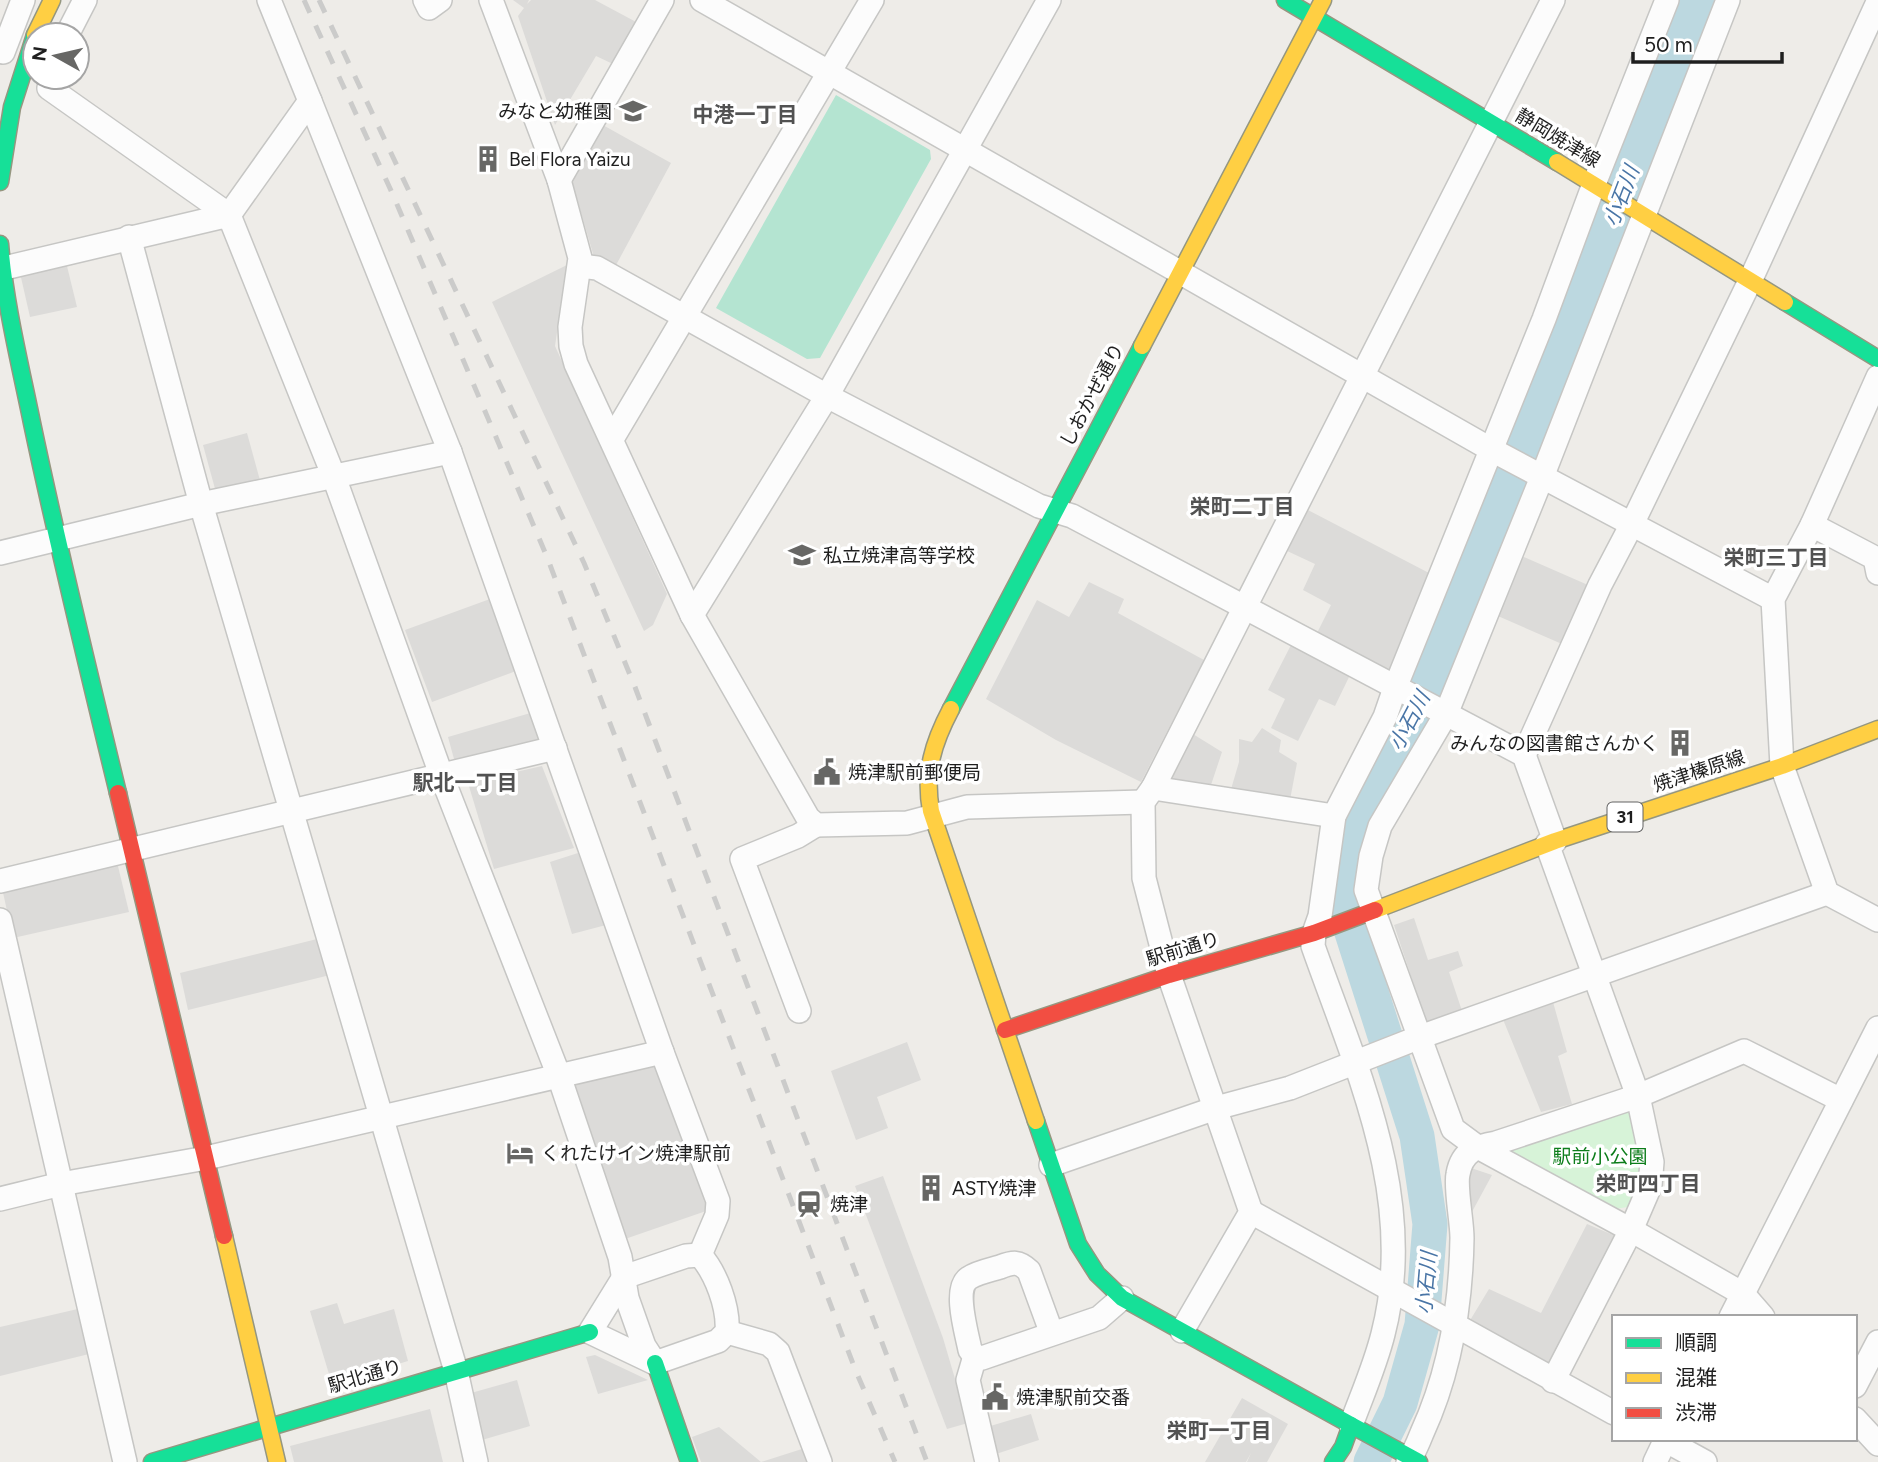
<svg xmlns="http://www.w3.org/2000/svg" width="1878" height="1462" font-family="Figtree,'Noto Sans JP',sans-serif">
<style>
.religious{fill:#dcdbd9}
.park{fill:#d7f3d8}
.pitch{fill:#b4e4d1}
.lines{fill:none;stroke-linecap:round;stroke-linejoin:round}
.river{stroke:#bcd8e0;stroke-width:35}
.street-casing{stroke:#c6c6c4;stroke-width:26}
.fast-casing{stroke:#959780;stroke-width:19}
.slow-casing{stroke:#959780;stroke-width:19}
.jam-casing{stroke:#959780;stroke-width:19}
.street{stroke:#fcfcfc;stroke-width:23}
.fast{stroke:#16e098;stroke-width:16}
.slow{stroke:#ffcf43;stroke-width:16}
.jam{stroke:#f24e42;stroke-width:16}
.rail{stroke:#cbcbca;stroke-width:5;stroke-dasharray:14 14;stroke-linecap:butt}
.labels{text-anchor:middle;dominant-baseline:central;stroke-width:7;stroke-linejoin:round;paint-order:stroke}
.shield{fill:#fff;stroke:#626262;stroke-width:2}
.shield-label{font-size:18px;font-weight:bold;fill:#1f1f1f}
.poi-label{font-size:19px;fill:#1f1f1f;stroke:#fff;text-anchor:start}
.street-label{font-size:19px;fill:#1f1f1f;stroke:#fff}
.park-label{font-size:19px;fill:#0d7d1b;stroke:#fff}
.neighbourhood-label{font-size:21px;font-weight:bold;fill:#525252;stroke:#fff}
.water-label{font-size:21px;font-style:italic;fill:#4975a6;stroke:#fff}
</style>
<rect width="100%" height="100%" fill="#eeece8"/>
<g class="religious">
<polygon points="513,0 529,0 527,4 531,0 595,0 638,23 615,65 596,56 555,125 518,16 524,8"/>
<polygon points="601,124 671,163 615,267 594,257 571,178"/>
<polygon points="66,262 77,307 30,317 20,273"/>
<polygon points="567,265 555,346 667,594 653,625 644,631 492,302"/>
<polygon points="247,433 261,484 217,496 203,445"/>
<polygon points="1306,509 1429,573 1392,674 1317,633 1331,605 1303,590 1315,564 1285,550"/>
<polygon points="1517,554 1588,585 1562,644 1491,613"/>
<polygon points="1089,582 1124,599 1118,613 1204,660 1141,782 1056,740 986,699 1037,600 1069,617"/>
<polygon points="490,599 516,671 432,702 405,630"/>
<polygon points="1291,645 1350,675 1335,706 1319,699 1298,741 1271,728 1285,699 1268,690"/>
<polygon points="534,712 543,745 457,770 448,737"/>
<polygon points="1262,728 1281,740 1279,752 1297,763 1289,805 1229,796 1239,762 1239,739 1252,742"/>
<polygon points="1188,731 1222,752 1209,791 1161,784"/>
<polygon points="542,766 574,848 494,869 468,783"/>
<polygon points="578,853 606,925 572,934 550,862"/>
<polygon points="117,862 129,912 13,938 2,888"/>
<polygon points="1414,918 1428,960 1458,951 1463,966 1449,972 1463,1014 1437,1023 1426,1021 1394,925"/>
<polygon points="321,938 330,975 188,1010 180,973"/>
<polygon points="1553,1002 1567,1052 1558,1056 1572,1104 1541,1112 1502,1017"/>
<polygon points="907,1042 921,1080 877,1097 888,1128 856,1140 831,1071"/>
<polygon points="654,1062 709,1210 625,1239 572,1082"/>
<polygon points="1462,1165 1492,1175 1467,1221"/>
<polygon points="883,1176 943,1338 968,1423 947,1429 855,1186"/>
<polygon points="1587,1224 1618,1237 1549,1370 1469,1322 1489,1289 1541,1313"/>
<polygon points="337,1303 344,1324 394,1309 408,1361 332,1384 310,1311"/>
<polygon points="82,1308 93,1353 0,1376 0,1327"/>
<polygon points="595,1355 648,1380 598,1394 586,1357"/>
<polygon points="517,1380 530,1426 482,1440 471,1393"/>
<polygon points="1242,1398 1288,1424 1267,1462 1247,1462 1251,1453 1246,1462 1205,1462"/>
<polygon points="430,1409 443,1462 294,1462 290,1446"/>
<polygon points="1031,1414 1039,1440 996,1454 987,1427"/>
<polygon points="719,1427 761,1462 805,1448 809,1462 701,1462 692,1437"/>
</g>
<polygon class="park" points="1631,1104 1639,1138 1642,1176 1634,1206 1615,1209 1503,1148"/>
<polygon class="pitch" points="836,95 930,150 931,159 820,358 807,359 716,308"/>
<g class="lines">
<polyline class="river" points="1371,1462 1400,1403 1422,1325 1430,1224 1417,1136 1347,917 1344,892 1358,817 1428,686 1698,0"/>
<defs>
<g id="street">
<polyline points="425,0 429,8 440,0"/>
<polyline points="491,0 559,180 580,258 570,327 571,346 576,364 692,615 808,818 816,825 907,823 967,807 1143,802"/>
<polyline points="702,0 1492,450 1773,599"/>
<polyline points="1728,0 1542,477 1446,714 1380,826 1371,856 1366,890 1453,1129 1476,1146 1631,1230 1743,1294 1763,1317"/>
<polyline points="67,35 85,0"/>
<polyline points="3,52 23,0"/>
<polyline points="52,77 49,88 229,215 310,101 269,0"/>
<polyline points="310,101 450,452 662,1052 718,1201 717,1215 700,1255"/>
<polyline points="559,180 662,0"/>
<polyline points="129,237 201,504 456,1371 476,1462"/>
<polyline points="580,266 597,268 827,396 1039,506 1072,516 1524,755 1555,841"/>
<polyline points="0,269 229,215 334,477 442,777 559,1076 620,1257 627,1298 644,1346 655,1363"/>
<polyline points="1878,377 1812,525 1773,599 1782,766 1827,893 1878,920"/>
<polyline points="612,439 872,0"/>
<polyline points="1812,525 1875,558 1878,573"/>
<polyline points="0,553 201,504 450,452"/>
<polyline points="692,615 827,396 1049,0"/>
<polyline points="1524,755 1600,585 1632,524 1750,281 1878,2"/>
<polyline points="1153,788 1334,816"/>
<polyline points="1547,844 1638,1096 1652,1162 1650,1186 1631,1230 1553,1381"/>
<polyline points="0,881 555,748"/>
<polyline points="0,920 125,1462"/>
<polyline points="799,1011 742,859 798,836 816,825"/>
<polyline points="1051,1165 1216,1108 1290,1088 1420,1037 1827,893"/>
<polyline points="0,1199 61,1184 206,1158 662,1052"/>
<polyline points="1251,1212 1614,1413"/>
<path d="M700 1255C716 1273 729 1307 727 1332L718 1341 655 1363 590 1332 624 1277 686 1256Z"/>
<polyline points="1731,1317 1878,1028"/>
<polyline points="1182,1331 1251,1212 1169,975 1144,878 1143,802 1153,788 1553,0"/>
<polyline points="727,1332 769,1344 778,1352 820,1462"/>
<path d="M1052 1334 1029 1271C1019 1261 1013 1262 1000 1267 990 1270 978 1272 969 1278 953 1288 967 1334 970 1350L975 1356 982 1358 1099 1318 1122 1298"/>
<polyline points="975,1356 968,1380 987,1462"/>
<polyline points="1855,1386 1878,1342"/>
<polyline points="1855,1419 1878,1444"/>
<path d="M1351 1425C1362 1395 1375 1366 1383 1334 1418 1199 1357 1071 1313 946L1314 933 1320 916 1334 816 1385 717 1395 688 1544 319 1594 184 1667 0"/>
<polyline points="1663,1439 1705,1462"/>
<path d="M1408 1462C1414 1453 1418 1443 1422 1433 1450 1372 1461 1305 1462 1238 1462 1221 1455 1187 1458 1174 1462 1151 1477 1146 1496 1143L1638 1096 1744 1051 1841 1100"/>
<polyline points="1655,1462 1666,1439"/>
</g>
<g id="fast">
<polyline points="1285,0 1557,162"/>
<polyline points="0,182 12,107 35,35"/>
<path d="M0 244C5 304 20 364 32 423 58 547 88 670 118 793"/>
<polyline points="1785,302 1878,359"/>
<polyline points="951,709 1142,346"/>
<polyline points="1036,1121 1078,1244 1097,1274 1122,1298 1351,1425"/>
<polyline points="655,1363 689,1462"/>
<polyline points="152,1462 590,1332"/>
<polyline points="1333,1462 1343,1447 1351,1425 1419,1462"/>
</g>
<g id="slow">
<polyline points="35,35 52,0"/>
<polyline points="1557,162 1785,302"/>
<polyline points="1142,346 1323,0"/>
<path d="M951 709C933 743 924 772 931 811L1036 1121"/>
<polyline points="1375,910 1555,841 1782,766 1878,729"/>
<polyline points="224,1236 277,1462"/>
</g>
<g id="jam">
<polyline points="118,793 224,1236"/>
<polyline points="1005,1030 1169,975 1314,933 1375,910"/>
</g>
</defs>
<use href="#street" class="street-casing"/>
<use href="#fast" class="fast-casing"/>
<use href="#slow" class="slow-casing"/>
<use href="#jam" class="jam-casing"/>
<use href="#street" class="street"/>
<use href="#fast" class="fast"/>
<use href="#slow" class="slow"/>
<use href="#jam" class="jam"/>
<g class="rail">
<polyline points="304,0 393,195 547,557 855,1369 895,1462"/>
<polyline points="319,0 584,563 635,687 927,1462"/>
</g>
</g>
<defs>
<symbol id="school-bare" viewBox="-9 -9 18 18"><path d="M0-5L7-2L0 1L-7-2ZM-4 1L0 2.5L4 1V4Q0 6-4 4Z" fill="#676765" stroke="#fff" stroke-width="2.5" paint-order="stroke"/></symbol>
<symbol id="building-bare" viewBox="-9 -9 18 18"><path d="M-4-6H4V6H1V3H-1V6H-4ZM-2.5-4.3h1.7v1.8h-1.7ZM.8-4.3h1.7v1.8H.8ZM-2.5-1h1.7V.8h-1.7ZM.8-1h1.7V.8H.8Z" fill="#676765" stroke="#fff" stroke-width="2.5" paint-order="stroke"/></symbol>
<symbol id="civic-bare" viewBox="-9 -9 18 18"><path d="M-.6-6.5H3V-4.5H.6V-3L4-1V1h2V6H-6V1h2V-1L-.6-3ZM-1.2 2.5V6h2.4V2.5Z" fill="#676765" stroke="#fff" stroke-width="2.5" paint-order="stroke"/></symbol>
<symbol id="hotel-bare" viewBox="-9 -9 18 18"><path d="M-6-4.5h1.5V1H6V5H4.5V3h-9V5H-6ZM-4 0a1.8 1.8 0 1 1 3.6 0ZM.5 0V-2.5h3Q6-2.5 6 0Z" fill="#676765" stroke="#fff" stroke-width="2.5" paint-order="stroke"/></symbol>
<symbol id="station-bare" viewBox="-9 -9 18 18"><path d="M-3-6H3Q5-6 5-4V2Q5 4 3 4L4.5 6H3L1.5 4h-3L-3 6H-4.5L-3 4Q-5 4-5 2V-4Q-5-6-3-6ZM-3.5-4v3h7v-3ZM-3.5 1v1.5H-2V1ZM2 1v1.5H3.5V1Z" fill="#676765" stroke="#fff" stroke-width="2.5" paint-order="stroke"/></symbol>
</defs>
<g fill-rule="evenodd">
<use href="#school-bare" x="614" y="92" width="38" height="38"/>
<use href="#building-bare" x="469" y="140" width="38" height="38"/>
<use href="#school-bare" x="783" y="536" width="38" height="38"/>
<use href="#building-bare" x="1661" y="724" width="38" height="38"/>
<use href="#civic-bare" x="808" y="753" width="38" height="38"/>
<use href="#hotel-bare" x="501" y="1134" width="38" height="38"/>
<use href="#building-bare" x="912" y="1169" width="38" height="38"/>
<use href="#station-bare" x="790" y="1185" width="38" height="38"/>
<use href="#civic-bare" x="976" y="1378" width="38" height="38"/>
</g>
<g class="labels">
<rect class="shield" x="1607.5" y="802.5" width="35" height="29" rx="5"/>
<g class="shield-label">
<text x="1625" y="817">31</text>
</g>
<g class="poi-label">
<text x="612" y="111" text-anchor="end">みなと幼稚園</text>
<text x="509" y="159">Bel Flora Yaizu</text>
<text x="823" y="555">私立焼津高等学校</text>
<text x="1659" y="743" text-anchor="end">みんなの図書館さんかく</text>
<text x="848" y="772">焼津駅前郵便局</text>
<text x="541" y="1153">くれたけイン焼津駅前</text>
<text x="952" y="1188">ASTY焼津</text>
<text x="830" y="1204">焼津</text>
<text x="1016" y="1397">焼津駅前交番</text>
</g>
<g class="street-label">
<text transform="translate(1558 138) rotate(31)">静岡焼津線</text>
<text transform="translate(1092 395) rotate(-62)">しおかぜ通り</text>
<text transform="translate(1699 771) rotate(-18)">焼津榛原線</text>
<text transform="translate(1183 949) rotate(-17)">駅前通り</text>
<text transform="translate(365 1376) rotate(-16)">駅北通り</text>
</g>
<g class="park-label">
<text x="1600" y="1156">駅前小公園</text>
</g>
<g class="neighbourhood-label">
<text x="745" y="114">中港一丁目</text>
<text x="1242" y="506">栄町二丁目</text>
<text x="1776" y="557">栄町三丁目</text>
<text x="465" y="782">駅北一丁目</text>
<text x="1648" y="1183">栄町四丁目</text>
<text x="1219" y="1430">栄町一丁目</text>
</g>
<g class="water-label">
<text transform="translate(1621 196) rotate(-69)">小石川</text>
<text transform="translate(1409 721) rotate(-62)">小石川</text>
<text transform="translate(1426 1283) rotate(-85)">小石川</text>
</g>
</g>
<rect x="1612" y="1315" width="245" height="126" fill="#ffffff" stroke="#a5a5a5" stroke-width="2"/>
<rect x="1626" y="1338" width="35" height="10" fill="#16e098" stroke="#a5a5a5" stroke-width="2"/>
<text x="1675" y="1350" font-size="21" fill="#1f1f1f">順調</text>
<rect x="1626" y="1373" width="35" height="10" fill="#ffcf43" stroke="#a5a5a5" stroke-width="2"/>
<text x="1675" y="1385" font-size="21" fill="#1f1f1f">混雑</text>
<rect x="1626" y="1408" width="35" height="10" fill="#f24e42" stroke="#a5a5a5" stroke-width="2"/>
<text x="1675" y="1420" font-size="21" fill="#1f1f1f">渋滞</text>
<g transform="translate(56 56) rotate(278)"><circle r="33" fill="#ffffff" stroke="#a5a5a5" stroke-width="2"/>
<path d="M0-5L12 26L0 18L-12 26Z" fill="#676765"/>
<text y="-10" font-size="19" font-weight="bold" text-anchor="middle" fill="#1f1f1f">N</text>
</g>
<path d="M1633 52v10h149v-10" fill="none" stroke="#1f1f1f" stroke-width="3.5"/>
<text x="1644" y="52" font-size="21" fill="#1f1f1f" stroke="#ffffff" stroke-width="5" paint-order="stroke">50 m</text>
</svg>
